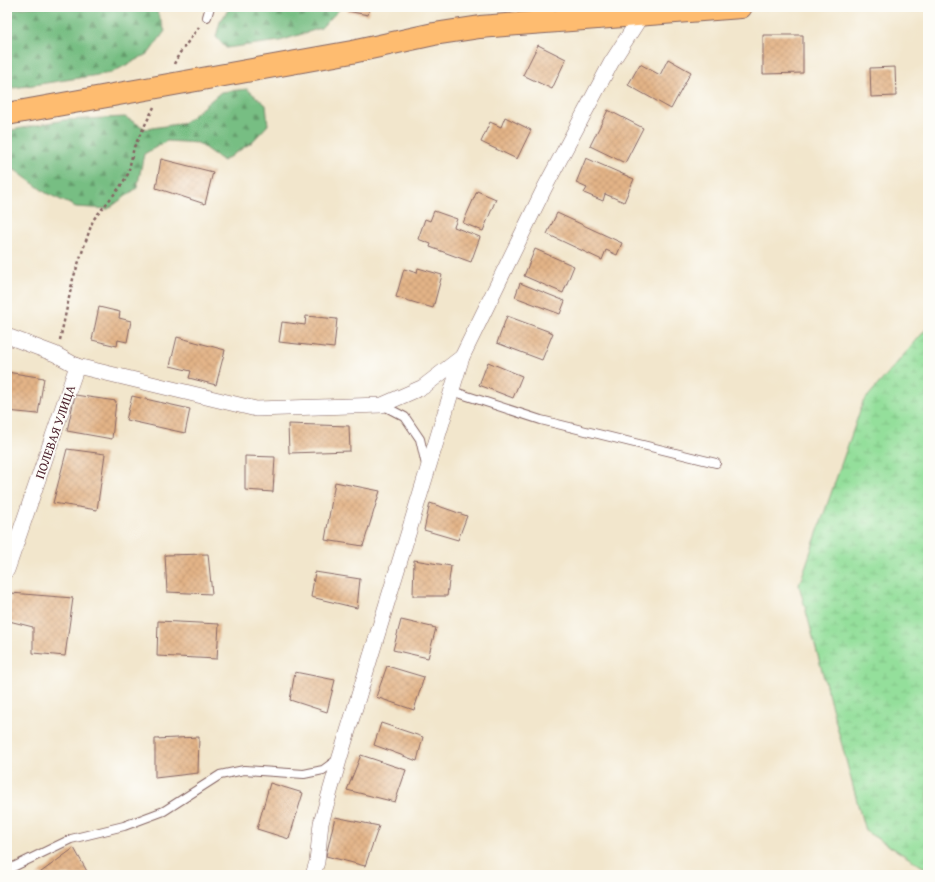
<svg xmlns="http://www.w3.org/2000/svg" width="935" height="882" font-family="'Gentium Book Plus',serif">
<style>
.forest{fill:url(#forest-firs);stroke:#606e57}
.wetland{fill:url(#wetland-marsh);stroke:#6f7f63}
.building{fill:url(#building-cross-hatch)}
.lines{fill:none;stroke-linecap:round;stroke-linejoin:round}
.lane-casing{stroke:#856563;stroke-width:10}
.street-casing{stroke:#856563;stroke-width:16}
.primary-casing{stroke:#856563;stroke-width:24}
.path{stroke:#856563;stroke-width:2.5;stroke-dasharray:3 3;stroke-linecap:butt}
.lane{stroke:#fff;stroke-width:8}
.street{stroke:#fff;stroke-width:15}
.primary{stroke:#febc70;stroke-width:22}
.labels{text-anchor:middle;dominant-baseline:central;stroke-width:3;stroke-linejoin:round;paint-order:stroke}
.street-label{font-size:13px;fill:#4a1f2b;stroke:#fdfcf7}
</style>
<defs>
<pattern id="forest-firs" width="22" height="20" patternUnits="userSpaceOnUse"><rect width="22" height="20" fill="#77be83"/><path d="M5 1l3.5 6h-7zM16 11l3.5 6h-7z" fill="#649a6b"/></pattern>
<pattern id="wetland-marsh" width="20" height="14" patternUnits="userSpaceOnUse"><rect width="20" height="14" fill="#94df9b"/><path d="M1 5h8M5 5V1M11 12h8M15 12V8" fill="none" stroke="#81bf86"/></pattern>
<pattern id="building-cross-hatch" width="8" height="8" patternUnits="userSpaceOnUse"><rect width="8" height="8" fill="#e3b487"/><path d="M0 0l8 8M0 8l8-8" fill="none" stroke="#c49a75"/></pattern>
</defs>
<rect width="100%" height="100%" fill="#fdfcf7"/>
<filter id="ink" filterUnits="userSpaceOnUse"><feTurbulence type="fractalNoise" baseFrequency=".025" numOctaves="2"/><feDisplacementMap in="SourceGraphic" scale="8" xChannelSelector="R" yChannelSelector="G"/><feConvolveMatrix kernelMatrix="1 2 1 2 8 2 1 2 1" color-interpolation-filters="sRGB"/></filter>
<filter id="wash" filterUnits="userSpaceOnUse"><feTurbulence type="fractalNoise" baseFrequency=".012" numOctaves="4" result="noise"/><feDisplacementMap in="SourceGraphic" scale="16" xChannelSelector="R" yChannelSelector="G"/><feGaussianBlur stdDeviation="0.9" result="paint"/><feColorMatrix in="noise" values="0 0 0 0 0 0 0 0 0 0 0 0 0 0 0 0 0 1.4 0 .05"/><feComposite in="paint" operator="in"/></filter>
<g filter="url(#wash)">
<rect width="100%" height="100%" fill="#f2e6cc"/>
<g class="forest">
<polygon points="29,7 155,7 165,31 149,53 111,73 7,89 7,10"/>
<polygon points="230,7 339,7 339,10 321,28 280,41 226,48 216,37 220,22"/>
<polygon points="247,89 266,105 268,125 251,143 223,161 198,143 167,141 144,154 137,188 108,209 76,207 46,193 15,170 7,171 7,131 64,120 125,117 146,129 184,123 221,92"/>
</g>
<polygon class="wetland" points="928,327 928,870 865,831 799,585 863,402"/>
<g id="blocks">
<g class="building">
<polygon points="348,7 370,7 368,15 347,11"/>
<polygon points="763,35 803,35 803,73 763,74"/>
<polygon points="538,45 566,59 552,89 523,75"/>
<polygon points="668,59 691,72 671,109 628,85 640,64 660,75"/>
<polygon points="895,67 896,96 871,97 870,68"/>
<polygon points="608,110 643,128 625,163 590,146"/>
<polygon points="505,117 531,130 517,159 481,142 490,122 501,127"/>
<polygon points="586,158 634,179 624,202 605,194 603,201 584,193 587,188 576,183"/>
<polygon points="161,159 213,172 205,204 156,188"/>
<polygon points="477,191 496,199 483,231 463,223"/>
<polygon points="434,211 457,219 454,227 480,237 471,262 430,247 431,244 418,239 425,219 430,221"/>
<polygon points="557,213 622,243 617,255 606,250 602,260 547,234"/>
<polygon points="535,249 574,266 563,293 524,276"/>
<polygon points="418,268 442,275 433,308 396,297 404,269 417,273"/>
<polygon points="520,283 565,301 560,314 515,297"/>
<polygon points="99,307 120,312 119,318 131,321 127,342 118,340 117,346 92,340"/>
<polygon points="306,316 337,319 334,348 279,342 282,322 305,325"/>
<polygon points="507,316 553,333 542,360 497,343"/>
<polygon points="177,337 225,350 216,385 189,378 191,371 170,366"/>
<polygon points="488,362 522,376 513,398 479,385"/>
<polygon points="7,372 44,378 38,414 7,411"/>
<polygon points="75,395 116,401 112,439 67,431"/>
<polygon points="132,396 190,409 185,433 126,420"/>
<polygon points="288,424 349,426 350,451 289,453"/>
<polygon points="67,449 105,454 97,510 53,503"/>
<polygon points="245,456 275,457 273,492 245,490"/>
<polygon points="7,480 10,481 8,495 7,495"/>
<polygon points="335,482 380,491 363,546 325,540"/>
<polygon points="430,503 467,516 458,540 424,530"/>
<polygon points="208,554 212,594 167,592 165,555"/>
<polygon points="414,560 451,566 447,596 413,596"/>
<polygon points="315,572 360,579 357,608 311,597"/>
<polygon points="11,593 73,598 65,656 33,653 33,627 9,621"/>
<polygon points="401,620 436,628 428,658 393,650"/>
<polygon points="158,621 219,624 217,659 157,656"/>
<polygon points="387,666 424,677 414,710 376,697"/>
<polygon points="295,672 335,680 327,712 290,700"/>
<polygon points="381,723 423,737 417,761 374,745"/>
<polygon points="199,737 198,773 155,778 155,739"/>
<polygon points="361,755 406,770 395,802 347,790"/>
<polygon points="270,783 303,793 289,839 257,829"/>
<polygon points="335,817 379,826 365,866 326,856"/>
<polygon points="74,848 89,875 37,875"/>
</g>
</g>
</g>
<g filter="url(#ink)">
<use href="#blocks" fill-opacity="0" stroke="#856563" stroke-width="1"/>
<g class="lines">
<defs>
<g id="lane">
<polyline points="207,17 210,7"/>
<polyline points="452,391 541,420 716,463"/>
<polyline points="382,405 405,417 420,439 426,465"/>
<polyline points="7,870 71,839 124,826 164,811 220,775 244,770 304,774 323,770 338,759"/>
</g>
<g id="street">
<polyline points="7,336 55,354 77,366 7,570"/>
<polyline points="77,366 256,409 382,405 423,387 462,357"/>
<polyline points="313,875 317,862 321,823 340,757 462,357 545,187 611,63 645,10"/>
</g>
<polyline id="primary" points="7,114 352,52 434,34 480,27 741,7"/>
</defs>
<use href="#lane" class="lane-casing"/>
<use href="#street" class="street-casing"/>
<use href="#primary" class="primary-casing"/>
<g class="path">
<polyline points="174,64 179,54 199,27"/>
<polyline points="60,340 73,279 93,220 120,187 128,174 134,147 154,107"/>
</g>
<use href="#lane" class="lane"/>
<use href="#street" class="street"/>
<use href="#primary" class="primary"/>
</g>
</g>
<g class="labels">
<g class="street-label">
<text transform="translate(55 432) rotate(-71)">ПОЛЕВАЯ УЛИЦА</text>
</g>
</g>
<rect width="935" height="882" fill="none" stroke="#fdfcf7" stroke-width="24"/>
</svg>
